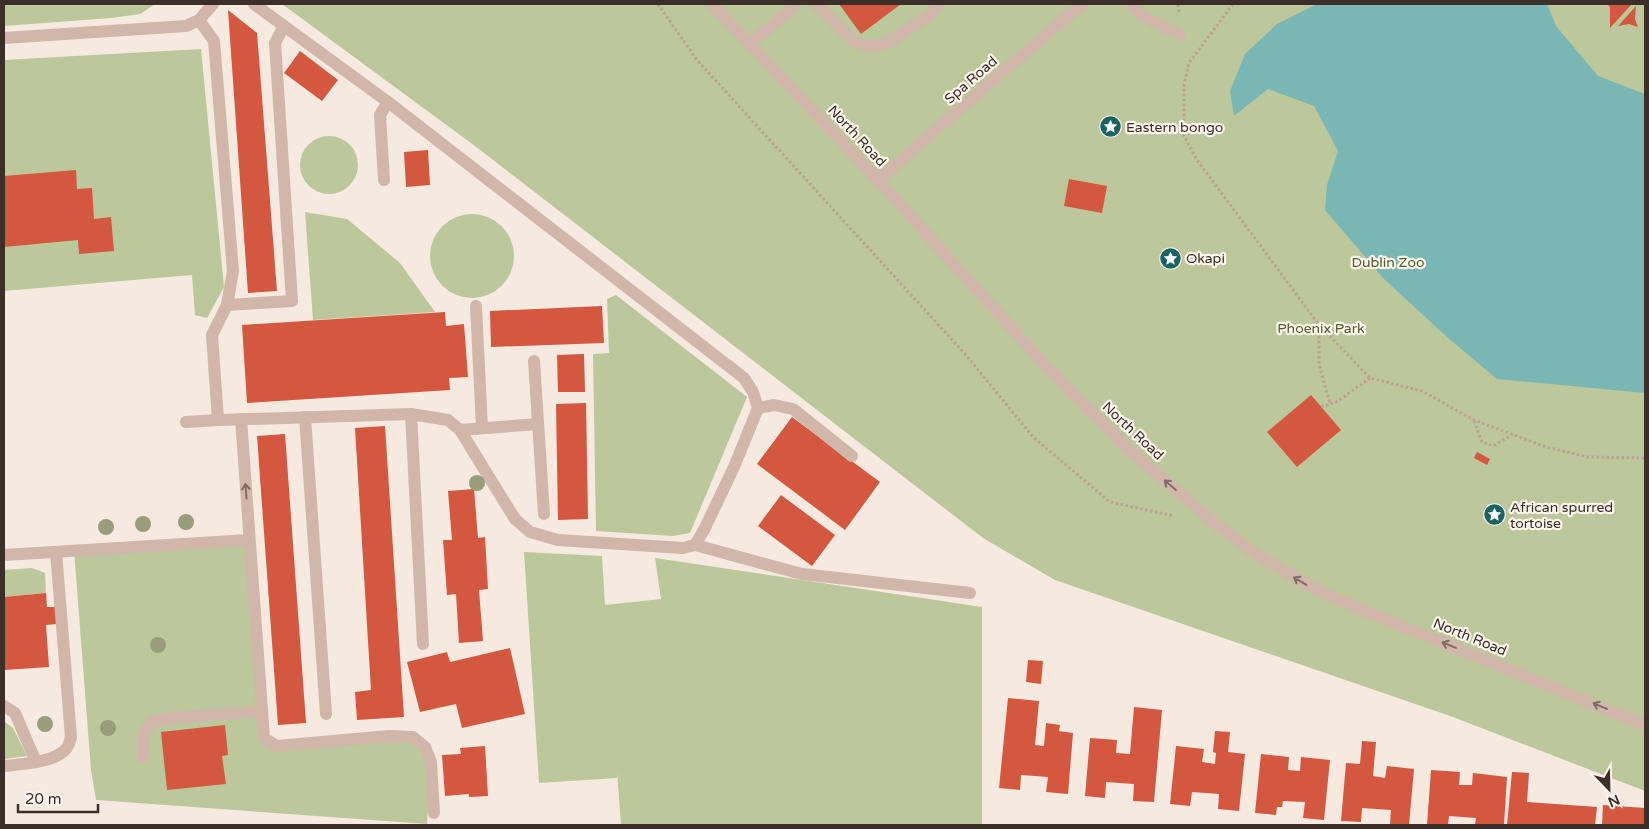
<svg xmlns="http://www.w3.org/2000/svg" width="1649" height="829" font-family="'Varela Round',sans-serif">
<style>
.green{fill:#bdc79c}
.water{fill:#7ab7b4}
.building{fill:#d4573f}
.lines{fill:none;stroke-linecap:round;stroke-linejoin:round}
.path{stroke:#bca193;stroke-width:3;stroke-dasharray:2.5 2.5;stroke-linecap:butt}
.lane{stroke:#d0b7a9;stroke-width:12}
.street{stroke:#d0b7a9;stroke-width:12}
.tree{fill:#9a9d7b}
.oneway{stroke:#7f6c63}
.labels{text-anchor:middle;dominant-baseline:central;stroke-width:4.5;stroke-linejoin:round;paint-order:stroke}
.street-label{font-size:14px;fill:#3c2e29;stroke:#fcf4ed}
.poi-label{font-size:14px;fill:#3c2e29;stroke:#fcf4ed;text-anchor:start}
.park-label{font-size:14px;fill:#4f5e2a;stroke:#fcf4ed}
</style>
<rect width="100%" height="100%" fill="#f6e9df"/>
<g class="green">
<polygon points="4,4 155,4 140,14 111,18 4,26"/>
<polygon points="282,4 1645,4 1645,791 1453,717 1055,580 983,538 475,146"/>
<polygon points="201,49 224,287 207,318 195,315 192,275 4,291 4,60"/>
<circle cx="329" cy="165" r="29"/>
<polygon points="305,212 347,219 400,263 435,312 313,320"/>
<circle cx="472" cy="256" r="42"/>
<polygon points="616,295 747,397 690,533 673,536 596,531 593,354 609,353 607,299"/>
<polygon points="249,540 264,738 277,746 413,737 431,762 427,824 96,800 91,770 74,550"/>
<polygon points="524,552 602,556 605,605 661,599 655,558 982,607 982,825 695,824 621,825 617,772 617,778 539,783"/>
<polygon points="32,568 45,573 46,593 4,597 4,570"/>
<polygon points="4,721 13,728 27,756 4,759"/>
</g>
<polygon class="water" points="1317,4 1547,4 1556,26 1598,76 1645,94 1645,393 1497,379 1447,337 1384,279 1325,210 1327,185 1338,151 1314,106 1268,89 1234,116 1230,91 1245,54 1277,24"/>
<g class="building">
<polygon points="839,4 901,4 861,34"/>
<polygon points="1608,4 1632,4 1610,28 1610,8"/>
<polygon points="1636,6 1635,19 1638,27 1629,24 1618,26"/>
<polygon points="228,10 257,33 277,291 248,293"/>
<polygon points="300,51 338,80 322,101 284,73"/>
<polygon points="428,150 430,185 406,187 404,152"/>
<polygon points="76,170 77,189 92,188 94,219 111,217 114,251 79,254 78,240 4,247 4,176"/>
<polygon points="1069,179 1107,186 1102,213 1064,206"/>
<polygon points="602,306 604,343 491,347 490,311"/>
<polygon points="445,312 446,326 464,324 468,377 449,378 450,390 247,403 242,325"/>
<polygon points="584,354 585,392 558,392 557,355"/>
<polygon points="1311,395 1341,430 1297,467 1267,432"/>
<polygon points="586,403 588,519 558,520 556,404"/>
<polygon points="792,417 880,482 845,530 757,464"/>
<polygon points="385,426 404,717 357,720 355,692 371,690 355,428"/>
<polygon points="285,434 306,723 278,725 257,436"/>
<polygon points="1477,452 1490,459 1487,465 1474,458"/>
<polygon points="474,489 478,538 485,537 488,589 479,590 483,641 459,643 456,594 447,595 443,540 452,540 448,491"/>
<polygon points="781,495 835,535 812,566 758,526"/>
<polygon points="46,593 47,607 56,607 57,624 46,625 49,667 4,670 4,597"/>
<polygon points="510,648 525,714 462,728 456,704 420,712 407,662 447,652 450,662"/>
<polygon points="1028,660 1043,661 1041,684 1026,682"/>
<polygon points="1008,698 1039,701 1035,745 1044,746 1046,723 1060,725 1059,731 1073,733 1068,794 1046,792 1048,777 1021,775 1020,790 999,788"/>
<polygon points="1134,707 1162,710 1154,802 1133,801 1134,784 1106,782 1105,798 1085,796 1090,738 1117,740 1116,753 1130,754"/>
<polygon points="225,725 228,755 222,756 226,784 167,790 161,732"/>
<polygon points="1215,731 1230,732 1228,752 1245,754 1239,811 1218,809 1219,794 1206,793 1192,792 1190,806 1170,804 1176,746 1204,749 1202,762 1215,764 1216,753 1213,752"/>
<polygon points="1362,741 1376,742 1373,776 1385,778 1387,766 1414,769 1409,825 1390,824 1391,810 1362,808 1361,822 1341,821 1346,763 1360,764"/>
<polygon points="485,746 488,796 469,797 469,794 445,796 442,755 461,754 460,748"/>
<polygon points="1261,754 1289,757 1288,770 1300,771 1301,757 1330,760 1324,820 1303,818 1305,802 1283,801 1282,807 1277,807 1276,815 1255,813"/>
<polygon points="1431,770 1460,772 1459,785 1472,785 1473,773 1507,777 1504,825 1475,825 1476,818 1449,816 1448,825 1427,825"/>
<polygon points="1512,772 1529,773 1527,802 1597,807 1595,825 1507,825"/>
<polygon points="1603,805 1645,808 1645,825 1602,825"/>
</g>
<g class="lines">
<g class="path">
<polyline points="658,4 697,60 965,354 1034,438 1110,502 1174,516"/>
<polyline points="1233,4 1189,63 1184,85 1184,136 1197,160 1319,325 1370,378 1422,391 1474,420 1546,447 1588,457 1645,458"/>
<polyline points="1179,12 1178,6 1181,4"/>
<polyline points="1319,326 1319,364 1330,404"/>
<polyline points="1321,407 1338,401 1370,378"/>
<polyline points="1474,421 1482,442 1493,446 1512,435"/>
</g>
<g class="lane">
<polyline points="816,4 856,43 873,47 889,42 931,14 939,4"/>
<polyline points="1132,4 1139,14 1180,35"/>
<polyline points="199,20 214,41 233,271 227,305 212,335 218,420 411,414 448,420 460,430 515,519 530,532 558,540 683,548 695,545 705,528 734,467 758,408 753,392 744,378 388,102 254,4"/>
<polyline points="4,38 186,26 199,20 213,4"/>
<polyline points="750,44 797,4"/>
<polyline points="384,180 380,115 388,102"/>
<polyline points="227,305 292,301 275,43 284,26"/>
<polyline points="476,306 482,428"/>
<polyline points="534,361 544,514"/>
<polyline points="758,408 774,405 793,409 852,456"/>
<polyline points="411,414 423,644"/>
<polyline points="305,417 326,714"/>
<polyline points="241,419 264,738 277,746 389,736 413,737 425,747 431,762 434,813"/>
<polyline points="186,422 218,420"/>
<polyline points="460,430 538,424"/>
<polyline points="695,545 802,574 970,593"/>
<polyline points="4,555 249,540"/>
<polyline points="4,706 15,713 36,762"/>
<polyline points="143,757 143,735 153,721 173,718 262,711"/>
<path d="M4 766C21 764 54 763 66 749 69 746 70 740 71 737L56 552"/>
</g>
<g class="street">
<polyline points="712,4 878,180 1045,365 1125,446 1217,525 1253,552 1311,587 1360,609 1645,725"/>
<polyline points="878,180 1068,16 1084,4"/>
</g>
</g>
<g class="tree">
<circle cx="477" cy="483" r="8"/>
<circle cx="186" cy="522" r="8"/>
<circle cx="143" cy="524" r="8"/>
<circle cx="106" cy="527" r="8"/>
<circle cx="158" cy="645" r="8"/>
<circle cx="45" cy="724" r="8"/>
<circle cx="108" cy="728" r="8"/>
</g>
<defs><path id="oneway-shaft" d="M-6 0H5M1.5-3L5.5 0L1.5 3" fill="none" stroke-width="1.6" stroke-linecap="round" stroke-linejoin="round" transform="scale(1.25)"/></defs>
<g class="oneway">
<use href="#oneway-shaft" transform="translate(1170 485) rotate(-140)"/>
<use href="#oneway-shaft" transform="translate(246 491) rotate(-94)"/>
<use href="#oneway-shaft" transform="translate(1300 581) rotate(-149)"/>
<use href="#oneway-shaft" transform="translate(1449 645) rotate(-158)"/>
<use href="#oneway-shaft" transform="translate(1600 706) rotate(-157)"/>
</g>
<defs>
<symbol id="sight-disc" viewBox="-11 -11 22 22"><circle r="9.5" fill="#196463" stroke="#fcf4ed"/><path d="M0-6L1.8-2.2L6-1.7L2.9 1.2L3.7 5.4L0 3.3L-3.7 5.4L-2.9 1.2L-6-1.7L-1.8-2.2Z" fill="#fff"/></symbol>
</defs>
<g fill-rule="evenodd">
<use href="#sight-disc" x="1098" y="114" width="25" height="25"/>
<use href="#sight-disc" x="1158" y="246" width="25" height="25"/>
<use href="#sight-disc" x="1482" y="502" width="25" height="25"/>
</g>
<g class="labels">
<g class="street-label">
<text transform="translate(971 80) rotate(-41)">Spa Road</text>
<text transform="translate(857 136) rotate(47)">North Road</text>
<text transform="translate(1133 431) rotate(43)">North Road</text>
<text transform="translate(1470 637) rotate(22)">North Road</text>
</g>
<g class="poi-label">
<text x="1126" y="127">Eastern bongo</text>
<text x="1186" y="258">Okapi</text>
<text x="1510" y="507">African spurred<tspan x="1510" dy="16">tortoise</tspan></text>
</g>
<g class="park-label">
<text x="1388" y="262">Dublin Zoo</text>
<text x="1321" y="328">Phoenix Park</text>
</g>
</g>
<rect width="1649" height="829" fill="none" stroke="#3c2e29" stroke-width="10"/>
<g transform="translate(1609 789) rotate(157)" stroke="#fcf4ed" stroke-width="4" paint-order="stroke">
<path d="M0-4L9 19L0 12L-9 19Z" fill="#3c2e29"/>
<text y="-8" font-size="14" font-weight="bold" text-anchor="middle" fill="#3c2e29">N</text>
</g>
<path d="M18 804v8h80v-8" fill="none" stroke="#3c2e29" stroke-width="2.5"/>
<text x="25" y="804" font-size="15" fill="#3c2e29" stroke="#fcf4ed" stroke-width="4" paint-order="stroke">20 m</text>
</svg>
